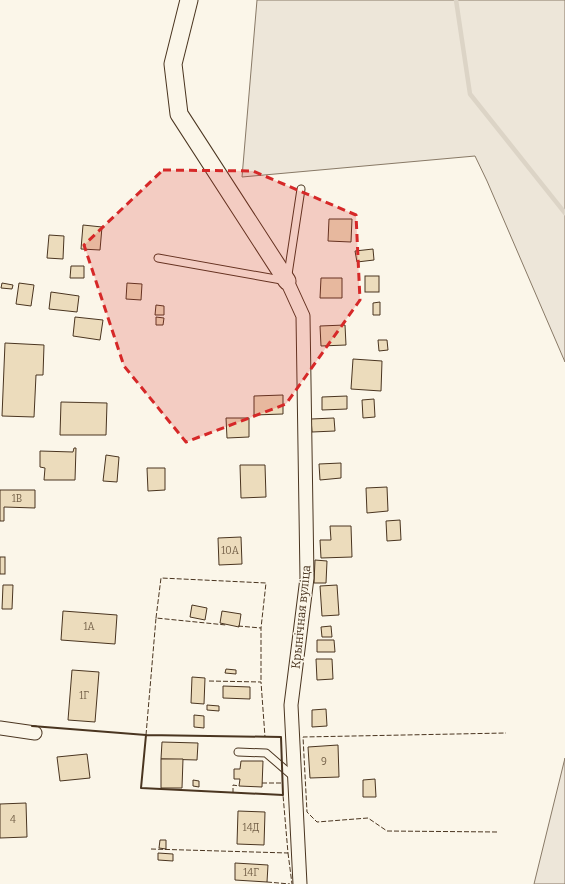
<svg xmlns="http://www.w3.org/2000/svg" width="565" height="884" font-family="Bitter,serif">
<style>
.green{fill:#ede6d9;stroke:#887966}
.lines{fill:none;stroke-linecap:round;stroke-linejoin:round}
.stream{stroke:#dcd4c6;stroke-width:4.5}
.building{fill:#ecdcbc;stroke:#4a3520}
.service-casing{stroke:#4a3520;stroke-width:9}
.minor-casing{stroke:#4a3520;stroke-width:15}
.tertiary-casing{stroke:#4a3520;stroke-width:19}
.service{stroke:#fbf6e9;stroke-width:7}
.minor{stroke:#fbf6e9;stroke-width:13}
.tertiary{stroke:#fbf6e9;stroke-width:17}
.fence{stroke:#4a3520;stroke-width:1;stroke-dasharray:5 2;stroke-linecap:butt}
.wall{stroke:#4a3520;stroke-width:2}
.marked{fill:#d62828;fill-opacity:0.2;stroke:#d62828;stroke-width:3;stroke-dasharray:8 5;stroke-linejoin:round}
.labels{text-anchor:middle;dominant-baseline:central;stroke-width:3;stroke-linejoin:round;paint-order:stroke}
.number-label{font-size:10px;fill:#725f47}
.street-label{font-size:12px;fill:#4a3520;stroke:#fbf6e9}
</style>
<rect width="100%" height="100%" fill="#fbf6e9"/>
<g class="green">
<polygon points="257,0 565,0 565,362 487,181 475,156 242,177"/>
<polygon points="565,758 565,884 534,884"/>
</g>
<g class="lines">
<polyline class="stream" points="456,0 470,94 565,213"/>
</g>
<g class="building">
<polygon points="329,219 352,219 351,242 328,241"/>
<polygon points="83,225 102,227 100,250 81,249"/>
<polygon points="49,235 64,236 63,259 47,258"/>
<polygon points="373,249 374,260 357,262 355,251"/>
<polygon points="71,266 84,266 84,278 70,278"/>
<rect x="365" y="276" width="14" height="16"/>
<polygon points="321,278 342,278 342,298 320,298"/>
<polygon points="2,283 13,285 12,289 1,288"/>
<polygon points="19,283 34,285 31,306 16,304"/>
<polygon points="127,283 142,284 141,300 126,299"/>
<polygon points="51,292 79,296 77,312 49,309"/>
<polygon points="380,302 380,315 373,315 373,303"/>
<polygon points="156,305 164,306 164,315 155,315"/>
<polygon points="75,317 103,320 100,340 73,336"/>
<polygon points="156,317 164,318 163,325 156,325"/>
<polygon points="345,325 346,345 321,346 320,326"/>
<polygon points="378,340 387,340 388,350 379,351"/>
<polygon points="5,343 44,345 43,375 36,375 34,417 2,416"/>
<polygon points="353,359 382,361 381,391 351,389"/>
<polygon points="283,395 283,414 254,415 254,396"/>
<polygon points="347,396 347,409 322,410 322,397"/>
<polygon points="374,399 375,417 363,418 362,400"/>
<polygon points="61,402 107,403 106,435 60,435"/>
<polygon points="226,418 249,418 249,437 227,438"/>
<polygon points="334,418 335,431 312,432 311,419"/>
<polygon points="74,448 76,448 75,480 44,480 45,468 40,467 40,451 73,452"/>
<polygon points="106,455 119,457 117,482 103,481"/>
<polygon points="341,463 341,478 320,480 319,464"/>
<polygon points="240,465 265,465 266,497 241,498"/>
<polygon points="147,468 165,468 165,490 148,491"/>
<polygon points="387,487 388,511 367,513 366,488"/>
<polygon points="0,490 35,490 35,508 4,507 4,521 0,521"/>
<polygon points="400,520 401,540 387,541 386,521"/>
<polygon points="330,526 351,526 352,557 321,558 320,540 331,540"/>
<polygon points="241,537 242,564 219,565 218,538"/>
<rect x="0" y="557" width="5" height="17"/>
<polygon points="315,560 327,561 326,583 314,583"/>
<polygon points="3,585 13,585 12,609 2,609"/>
<polygon points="337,585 339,615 322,616 320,586"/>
<polygon points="192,605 207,608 205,620 190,617"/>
<polygon points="63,611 117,615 115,644 61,640"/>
<polygon points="222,611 241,614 239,627 220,623"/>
<polygon points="331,626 332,637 322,637 321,627"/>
<polygon points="317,640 334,640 335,652 317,652"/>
<polygon points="316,659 332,659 333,679 317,680"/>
<polygon points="226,669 236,670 236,674 225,673"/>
<polygon points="72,670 99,672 95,722 68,720"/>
<polygon points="192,677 205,678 204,704 191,703"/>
<polygon points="223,686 250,687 250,699 223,698"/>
<polygon points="207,705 219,706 219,711 207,710"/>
<polygon points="326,709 327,726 312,727 312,710"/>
<polygon points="194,715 204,716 204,728 194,727"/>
<polygon points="162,742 198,743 197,760 161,759"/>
<polygon points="338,745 339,777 310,778 308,747"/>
<polygon points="87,754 90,778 60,781 57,757"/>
<polygon points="161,759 183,759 182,788 161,788"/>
<polygon points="241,761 263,761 262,787 239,786 240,779 234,779 234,769 240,769"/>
<polygon points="375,779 376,797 363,797 363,780"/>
<polygon points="193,780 199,781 199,787 193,786"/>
<polygon points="26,803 27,837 0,838 0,804"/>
<polygon points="238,811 265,812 264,845 237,844"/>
<polygon points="160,840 166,840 166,849 159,848"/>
<polygon points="158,853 173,854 173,861 158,860"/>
<polygon points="235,863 268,865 267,882 235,880"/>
</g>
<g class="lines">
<defs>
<g id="service">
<polyline points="158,258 287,281 301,189"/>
<polyline points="238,752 266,753 295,778"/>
</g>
<g id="minor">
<polyline points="287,281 303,316 307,578 291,705 300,884"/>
<polyline points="0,728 35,733"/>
</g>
<polyline id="tertiary" points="189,0 173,64 179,114 287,281"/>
</defs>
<use href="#service" class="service-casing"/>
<use href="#minor" class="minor-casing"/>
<use href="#tertiary" class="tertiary-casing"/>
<use href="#service" class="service"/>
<use href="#minor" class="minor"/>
<use href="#tertiary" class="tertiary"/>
<g class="fence">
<polyline points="156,618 161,578 266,583 261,628"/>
<polyline points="238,626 261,628 261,682"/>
<polyline points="209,681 261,682 265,737"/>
<polyline points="146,735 156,618 226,625"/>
<polyline points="262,783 283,783"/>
<polyline points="233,793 233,785 239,786"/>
<polyline points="497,832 387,831 368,818 317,822 307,812 303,737 506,733"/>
<polyline points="151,849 288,853 283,795"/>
<polyline points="288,853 292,884"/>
<polyline points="267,882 290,884"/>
</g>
<polyline class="wall" points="32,726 146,735 281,737 283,795 141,788 146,735"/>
</g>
<path class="marked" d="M163 170 253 171 356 215 360 300 286 404 186 442 124 366 84 245Z"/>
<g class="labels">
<g class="number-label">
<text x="17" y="499">1В</text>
<text x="230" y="551">10А</text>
<text x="89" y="627">1А</text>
<text x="84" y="696">1Г</text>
<text x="324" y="762">9</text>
<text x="13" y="820">4</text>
<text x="251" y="828">14Д</text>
<text x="251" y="873">14Г</text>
</g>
<g class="street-label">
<text transform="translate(301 617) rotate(-84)">Крынічная вуліца</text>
</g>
</g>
</svg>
